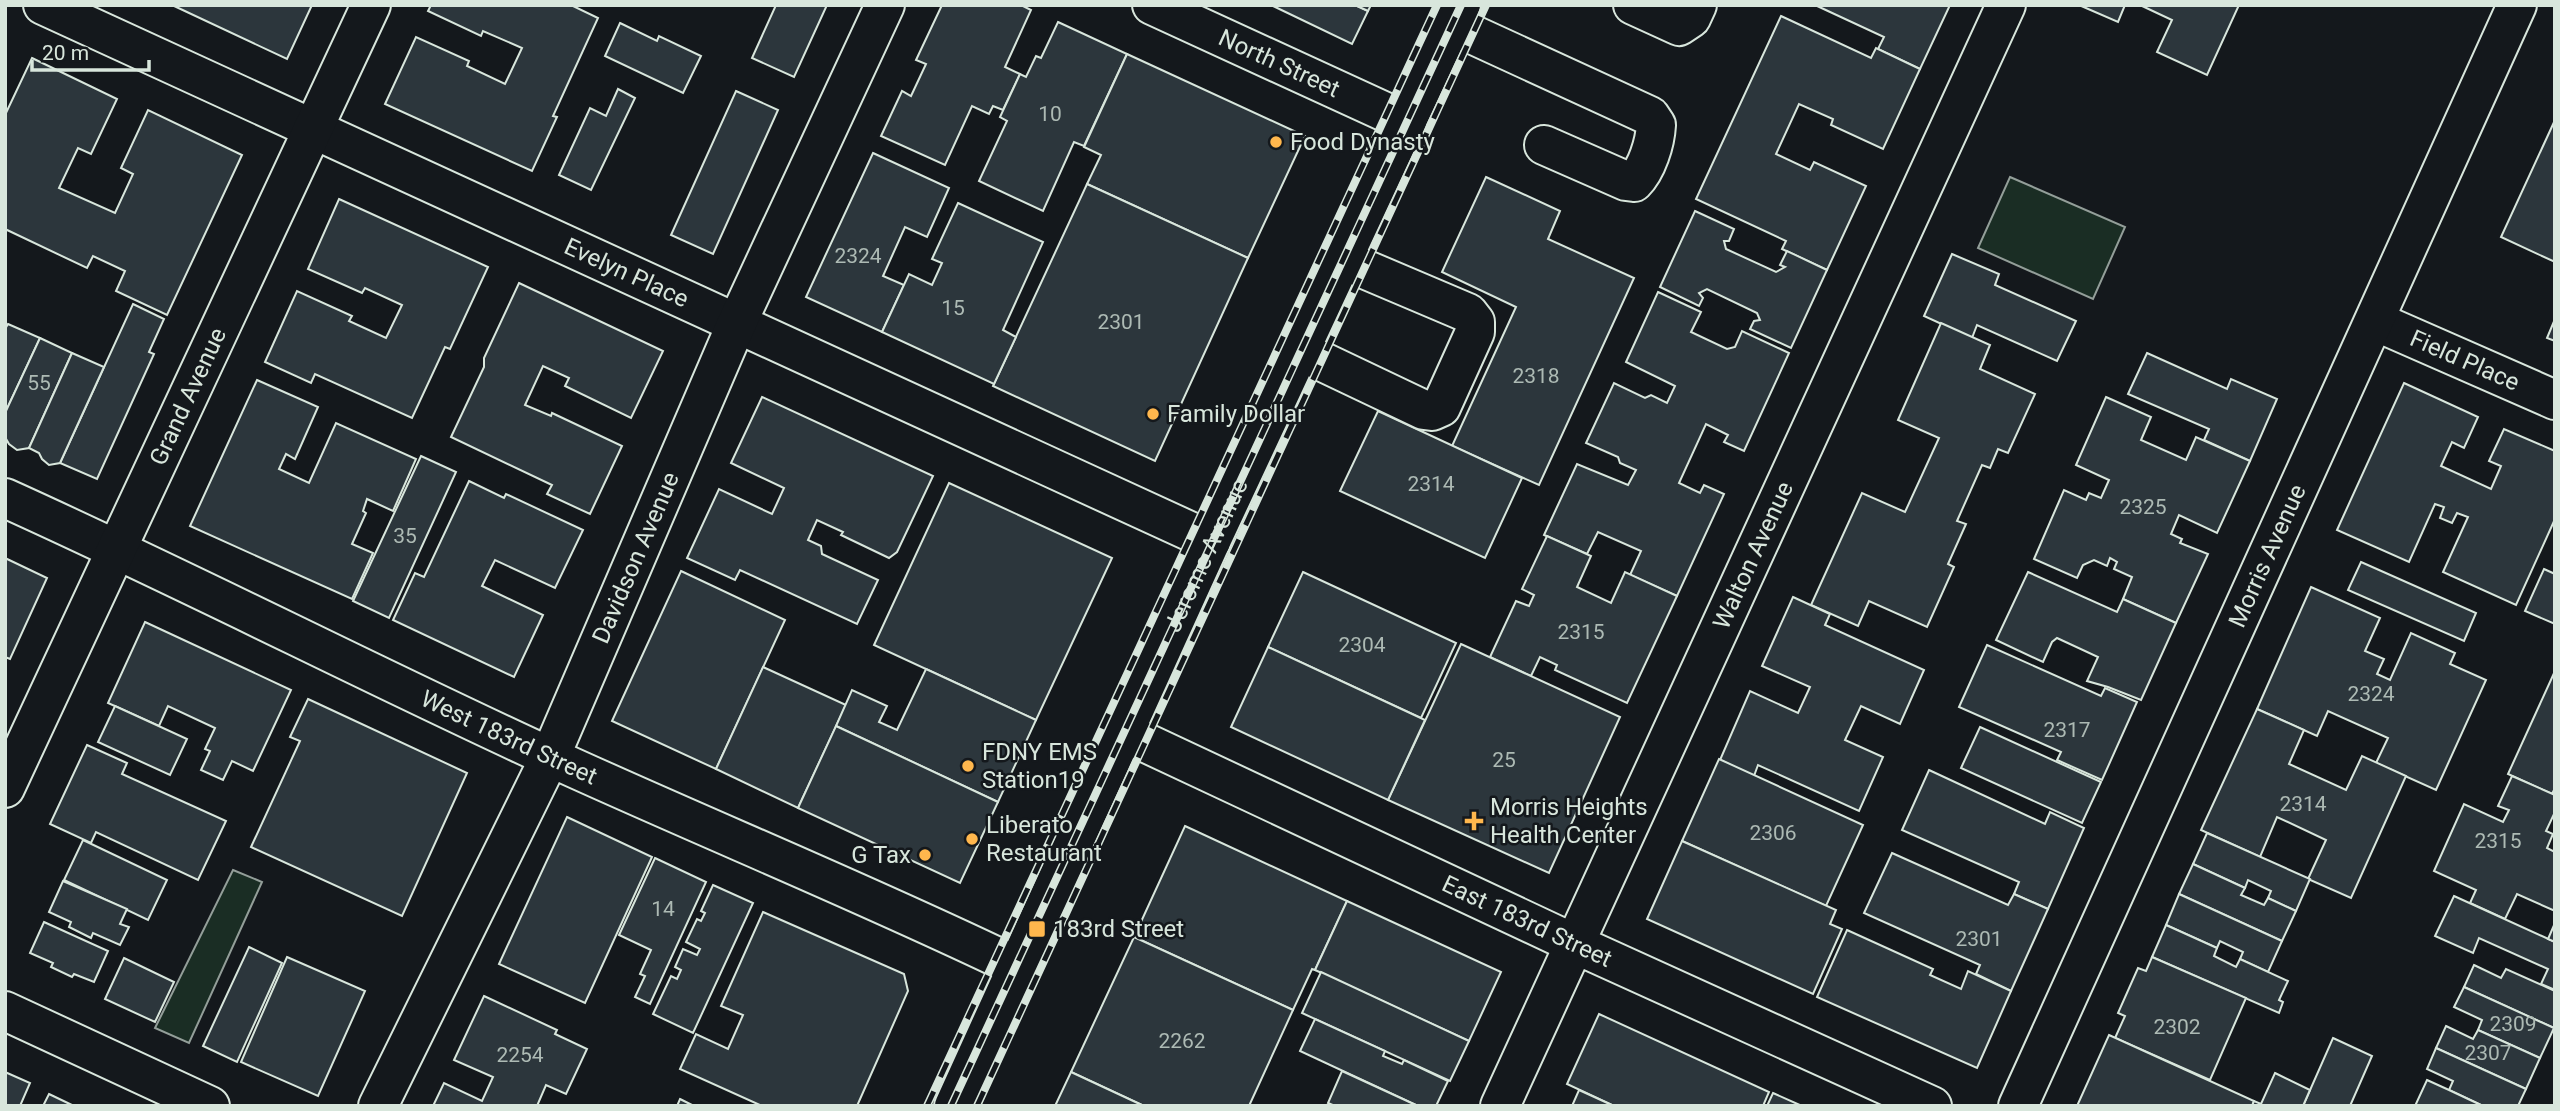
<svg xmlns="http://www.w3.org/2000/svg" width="2560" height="1111" font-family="Roboto,sans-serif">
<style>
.green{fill:#1a2d24;stroke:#939e99;stroke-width:2}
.building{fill:#2c363c;stroke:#d8e6dc;stroke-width:2}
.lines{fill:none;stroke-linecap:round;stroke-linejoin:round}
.minor-casing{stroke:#d8e6dc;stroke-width:42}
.major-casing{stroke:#d8e6dc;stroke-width:42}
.minor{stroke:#14181c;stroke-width:38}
.major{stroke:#14181c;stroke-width:38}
.rail-casing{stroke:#d8e6dc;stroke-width:8}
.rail{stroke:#14181c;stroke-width:5;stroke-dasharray:16;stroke-linecap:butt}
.poi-dot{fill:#ffb74d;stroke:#14181c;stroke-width:2.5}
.labels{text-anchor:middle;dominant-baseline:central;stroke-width:5;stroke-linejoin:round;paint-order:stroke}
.number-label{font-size:21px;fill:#adbab4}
.street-label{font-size:24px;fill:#d8e6dc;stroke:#14181c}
.poi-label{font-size:24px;fill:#d8e6dc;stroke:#14181c;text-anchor:start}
</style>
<rect width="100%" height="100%" fill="#14181c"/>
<g class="green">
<polygon points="2010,177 2125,227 2093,299 1978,248"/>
<polygon points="233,870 262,882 189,1043 155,1028"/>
</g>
<g class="building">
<polygon points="172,5 312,5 287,59"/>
<polygon points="431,5 571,5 598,18 553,116 557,117 532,171 385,104 416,37 469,61 467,66 505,84 522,48 483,31 481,36 428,11"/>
<polygon points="776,5 827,5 794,77 752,58"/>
<polygon points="942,5 1021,5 1031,10 1005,67 1020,74 1003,110 993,106 989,114 972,106 945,165 881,136 902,91 911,96 926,64 916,60"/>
<polygon points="1271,5 1355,5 1368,11 1352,44"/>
<polygon points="1355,5 1371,5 1368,11"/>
<polygon points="1815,5 1950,5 1920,69 1878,49 1884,37"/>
<polygon points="2079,5 2125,5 2118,22"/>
<polygon points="2140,5 2239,5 2207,75 2157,52 2172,20"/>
<polygon points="1781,16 1871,58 1876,48 1920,69 1883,149 1831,125 1833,119 1799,104 1776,154 1810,170 1814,162 1866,186 1827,270 1782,249 1786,241 1696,199"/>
<polygon points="1058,22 1127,54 1084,146 1074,142 1043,211 979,181 1007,121 1000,117 1020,74 1026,77 1036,56 1041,58"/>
<polygon points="620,23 657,41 659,36 701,56 683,93 605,56"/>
<polygon points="1127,54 1305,136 1248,258 1087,184 1101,155 1084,147"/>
<polygon points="32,58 117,99 91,154 78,148 59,188 115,213 133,174 121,168 148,110 242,155 167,315 116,291 125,271 93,256 87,268 5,229 5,115"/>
<polygon points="618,89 635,98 591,190 559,175 590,108 606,116"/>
<polygon points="736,91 778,110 713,254 671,235"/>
<polygon points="2555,120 2555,262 2501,237"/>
<polygon points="873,153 949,188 927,237 905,227 883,276 904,285 882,332 806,297"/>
<polygon points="1486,177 1560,211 1548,239 1634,278 1539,485 1452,446 1516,307 1442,272"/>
<polygon points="1087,184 1248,258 1155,461 993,386"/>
<polygon points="339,199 488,267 450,349 445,347 412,418 315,374 311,383 265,362 297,291 352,316 349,321 386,338 402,305 365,288 362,293 308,269"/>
<polygon points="958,203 1043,242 1003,330 1016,337 994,384 882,332 909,274 932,285 942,263 932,259"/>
<polygon points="1695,211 1734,229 1729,241 1724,241 1726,249 1776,272 1785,267 1780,265 1787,251 1827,270 1791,348 1750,329 1754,321 1760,320 1757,313 1707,289 1699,293 1703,298 1699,306 1660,287"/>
<polygon points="1952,254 1999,274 1995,285 2076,321 2057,361 1977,325 1972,338 1924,316"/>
<polygon points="519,283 663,351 631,418 565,386 569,378 543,366 525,405 551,416 552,413 622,446 590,514 547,494 552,485 451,437 484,367 484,358"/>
<polygon points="1658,292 1701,312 1691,332 1727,349 1735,347 1742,331 1789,353 1744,451 1724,442 1728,435 1706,424 1679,483 1700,493 1704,485 1724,494 1677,596 1630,575 1641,551 1598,532 1587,554 1544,535 1577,464 1628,485 1636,470 1620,463 1618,457 1586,443 1614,383 1645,398 1651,395 1667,403 1675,386 1626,362"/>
<polygon points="133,304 164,319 149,352 154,354 97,479 60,463"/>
<polygon points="2555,319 2555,341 2547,338"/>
<polygon points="1941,323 1990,345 1980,369 2035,394 2008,453 1998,449 1990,468 1982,465 1957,521 1966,524 1948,564 1954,567 1927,627 1869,601 1858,626 1811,605 1862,493 1905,512 1939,438 1898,420"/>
<polygon points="8,324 40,338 5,413 5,329"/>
<polygon points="40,338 72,353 29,448 17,450 9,444 5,437 5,413"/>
<polygon points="72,353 104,367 60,463 49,465 42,459 39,453 29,448"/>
<polygon points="2147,353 2227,389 2231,379 2277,399 2250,461 2204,440 2209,429 2128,394"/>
<polygon points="257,380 318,407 295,459 286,454 279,469 309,483 336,423 416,459 393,511 367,499 363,511 366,513 352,544 373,553 352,599 190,526"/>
<polygon points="2404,383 2478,417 2464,448 2452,442 2441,466 2491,489 2501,466 2489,461 2504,429 2555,451 2555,519 2516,605 2443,572 2468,517 2457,513 2452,523 2440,518 2444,507 2435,504 2409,562 2337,530"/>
<polygon points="762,397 933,476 897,552 889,558 841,535 843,532 817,520 808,540 821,546 822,554 878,580 857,624 740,570 735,580 687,558 719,489 772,514 784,488 731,463"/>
<polygon points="2106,397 2151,417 2141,440 2186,460 2196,437 2250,461 2217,533 2179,515 2171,534 2182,539 2180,543 2208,554 2176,623 2123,599 2132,577 2114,569 2117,562 2110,558 2107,566 2094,560 2083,565 2077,578 2034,559 2064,490 2086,500 2089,493 2101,498 2109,480 2076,465"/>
<polygon points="1378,411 1522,478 1485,558 1340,491"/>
<polygon points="421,456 456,472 389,618 353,601"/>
<polygon points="469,481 504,498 506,494 583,530 555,588 495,560 482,586 543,615 514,677 393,620 415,573 424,577"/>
<polygon points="949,483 1112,558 1036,720 874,645"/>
<polygon points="1547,536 1591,556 1577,587 1611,603 1625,572 1677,596 1627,703 1555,670 1557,665 1540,657 1531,676 1490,657 1516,601 1529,606 1534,595 1522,589"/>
<polygon points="5,558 47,578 10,659 5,657"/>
<polygon points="2361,562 2476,613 2464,641 2348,590"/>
<polygon points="2544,569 2555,574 2555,624 2525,611"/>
<polygon points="681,571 785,620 716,769 612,721"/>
<polygon points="1303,572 1456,643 1421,718 1268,647"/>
<polygon points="2028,572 2117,612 2123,599 2176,623 2141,700 2108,687 2087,681 2098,657 2057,638 2052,642 2043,662 1996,640"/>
<polygon points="2311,587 2380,618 2365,651 2384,659 2377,674 2390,680 2411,633 2455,653 2450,664 2486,680 2436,790 2376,763 2388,738 2328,711 2317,736 2257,709"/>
<polygon points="1793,597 1830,614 1825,625 1924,670 1900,724 1861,706 1845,740 1883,757 1859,811 1758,765 1754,776 1720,760 1750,691 1798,713 1810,687 1762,666"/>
<polygon points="145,622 291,690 253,771 232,761 223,780 201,770 210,751 205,749 215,728 168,706 159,726 108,703"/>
<polygon points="1461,644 1620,717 1549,873 1388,800"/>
<polygon points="1987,645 2101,696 2105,688 2137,702 2102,780 2057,760 2061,752 1959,707"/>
<polygon points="1268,647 1425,720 1388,800 1231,727"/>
<polygon points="763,667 846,705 798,808 716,769"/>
<polygon points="926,669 1036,720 998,802 836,726 852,690 887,706 879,722 897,730"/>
<polygon points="2555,671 2555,788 2552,794 2508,774"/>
<polygon points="308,699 467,773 402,916 251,847 300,741 290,737"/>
<polygon points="115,706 187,739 170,775 98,742"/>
<polygon points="2257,709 2304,730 2289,764 2346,790 2362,756 2406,776 2351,898 2308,879 2326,840 2277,817 2260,857 2201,830"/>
<polygon points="836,726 998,802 960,883 798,808"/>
<polygon points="1980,727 2101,782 2082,823 1961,768"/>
<polygon points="87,745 127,763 122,774 226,821 198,880 96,832 91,843 50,824"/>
<polygon points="1719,759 1863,825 1826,906 1682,841"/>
<polygon points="1929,770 2045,824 2050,812 2084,828 2048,909 2014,894 2019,882 1902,830"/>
<polygon points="2512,776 2555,795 2555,812 2546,831 2553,834 2547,848 2555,852 2555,911 2517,894 2505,919 2470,903 2476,890 2434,871 2464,804 2503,822 2509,810 2498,806"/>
<polygon points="567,817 652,857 585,1003 499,964"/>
<polygon points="1185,826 1347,901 1315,970 1312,969 1293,1010 1134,937"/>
<polygon points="2207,833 2310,879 2296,911 2268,898 2271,891 2248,880 2245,888 2193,864"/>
<polygon points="83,840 167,880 148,920 64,880"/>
<polygon points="1682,841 1836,910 1830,924 1842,929 1813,994 1647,919"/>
<polygon points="1892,853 2008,905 2014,894 2048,909 2011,991 1976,974 1980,965 1864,913"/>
<polygon points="655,858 706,882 650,1004 635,997 645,976 640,974 651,950 619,935"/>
<polygon points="2193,864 2245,888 2241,895 2264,905 2268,898 2296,911 2282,941 2179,894"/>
<polygon points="63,881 127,909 120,924 129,927 120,945 93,933 91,938 69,927 71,922 49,912"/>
<polygon points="713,885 753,903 693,1033 653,1014 671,976 677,979 681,970 675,967 683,949 697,955 700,949 686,942 697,919 701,921 705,913 701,911"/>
<polygon points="2179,894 2282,941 2268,972 2240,959 2243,952 2220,941 2217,948 2166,925"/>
<polygon points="2454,896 2555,942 2555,990 2541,984 2548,969 2479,938 2473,953 2435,936"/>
<polygon points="1347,901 1501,972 1469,1041 1315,970"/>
<polygon points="763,912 904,974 908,991 857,1106 762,1106 680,1069 696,1034 728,1049 743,1015 721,1006"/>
<polygon points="44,922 108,951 94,982 74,974 72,977 51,967 53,963 30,953"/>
<polygon points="2555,923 2555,942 2548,939"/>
<polygon points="2166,925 2217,948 2214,956 2236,967 2240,959 2288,981 2279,1000 2283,1002 2279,1013 2152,957"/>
<polygon points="1847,930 1933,969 1930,975 1961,989 1968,971 2011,991 1977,1068 1817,997"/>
<polygon points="1134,937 1293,1010 1249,1106 1144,1106 1071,1072"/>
<polygon points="249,947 282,963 237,1062 203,1046"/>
<polygon points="287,957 365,991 318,1096 241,1062"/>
<polygon points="2152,957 2246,998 2210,1080 2115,1038 2125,1016 2118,1013 2138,968 2146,971"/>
<polygon points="124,958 174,982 155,1022 105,999"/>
<polygon points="2474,965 2501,978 2506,969 2555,991 2554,1028 2464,987"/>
<polygon points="1321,972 1469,1041 1450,1081 1302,1013"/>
<polygon points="2464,987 2554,1028 2540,1058 2478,1030 2482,1020 2454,1007"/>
<polygon points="484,996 557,1030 555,1034 587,1049 566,1094 546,1085 537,1106 433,1106 444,1083 482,1101 493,1077 454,1060"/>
<polygon points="1599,1014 1769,1092 1763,1106 1614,1106 1567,1084"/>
<polygon points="1315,1019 1385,1051 1383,1056 1402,1064 1404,1060 1448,1081 1436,1106 1418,1106 1300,1051"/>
<polygon points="2446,1026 2473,1039 2478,1030 2540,1058 2526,1089 2436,1048"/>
<polygon points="2109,1035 2254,1101 2252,1106 2077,1106"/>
<polygon points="2333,1038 2372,1056 2350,1106 2303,1106"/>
<polygon points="2436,1048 2526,1089 2518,1106 2483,1106 2449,1090 2453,1081 2427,1069"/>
<polygon points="1342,1071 1418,1106 1335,1106 1328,1103"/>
<polygon points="5,1072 30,1083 20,1106 5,1106"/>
<polygon points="1071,1072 1144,1106 1055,1106"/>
<polygon points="2275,1073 2310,1090 2303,1106 2252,1106 2254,1101 2261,1104"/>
<polygon points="2427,1080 2449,1090 2483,1106 2415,1106"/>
<polygon points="1579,1090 1614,1106 1572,1106"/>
<polygon points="1773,1093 1802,1106 1767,1106"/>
<polygon points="49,1094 74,1106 43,1106"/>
<polygon points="680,1099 694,1106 677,1106"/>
</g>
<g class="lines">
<defs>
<g id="minor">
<path id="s1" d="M43 5 1211 541"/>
<path id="s2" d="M1152 5 1407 122"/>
<polyline points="1633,5 1679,26 1691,18 1697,5"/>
<path d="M1452 25 1650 116 1656 125C1655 143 1647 169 1634 182L1626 181 1544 145"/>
<path id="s3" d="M2375 321 2555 400"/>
<polyline points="1300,351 1424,410 1432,411 1441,407 1475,332 1475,322 1468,313 1343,260"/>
<path id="s4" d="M5 498C189 581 369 674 552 758 707 829 865 893 1018 967"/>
<path id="s5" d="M1125 733 1575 944 1932 1106"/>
<path id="s6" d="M5 788 371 5"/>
<polyline points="5,1011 210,1106"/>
<path id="s7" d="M378 1106 550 757 736 325 885 5"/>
<path id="s8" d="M1500 1106 2006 5"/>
<path id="s9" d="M2018 1106 2517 5"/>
</g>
<polyline id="major" points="954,1106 1211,541 1461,5"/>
</defs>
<use href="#minor" class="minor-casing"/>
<use href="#major" class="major-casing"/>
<use href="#minor" class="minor"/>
<use href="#major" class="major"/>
<defs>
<g id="rail">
<polyline points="927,1106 1437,5"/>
<path id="s10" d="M951 1106 1461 5"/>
<polyline points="977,1106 1486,5"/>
</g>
</defs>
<use href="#rail" class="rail-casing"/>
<use href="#rail" class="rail"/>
</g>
<g class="poi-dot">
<circle cx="1276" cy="142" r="7"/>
<circle cx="1153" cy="414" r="7"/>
<circle cx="968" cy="766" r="7"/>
<path d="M1470.5 810.5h7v7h7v7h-7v7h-7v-7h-7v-7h7z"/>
<circle cx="972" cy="839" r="7"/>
<circle cx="925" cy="855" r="7"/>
<rect x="1028" y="920" width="18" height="18" rx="3.5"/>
</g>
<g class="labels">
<g class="number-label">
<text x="1050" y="114">10</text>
<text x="858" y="256">2324</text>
<text x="953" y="308">15</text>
<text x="1121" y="322">2301</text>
<text x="1536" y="376">2318</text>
<text x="39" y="383">55</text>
<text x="1431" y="484">2314</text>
<text x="2143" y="507">2325</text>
<text x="405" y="536">35</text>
<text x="1581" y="632">2315</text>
<text x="1362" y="645">2304</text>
<text x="2371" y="694">2324</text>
<text x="2067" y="730">2317</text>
<text x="1504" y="760">25</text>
<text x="2303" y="804">2314</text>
<text x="1773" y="833">2306</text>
<text x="2498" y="841">2315</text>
<text x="663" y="909">14</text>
<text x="1979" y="939">2301</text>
<text x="2513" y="1024">2309</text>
<text x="2177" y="1027">2302</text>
<text x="1182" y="1041">2262</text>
<text x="2488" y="1053">2307</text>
<text x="520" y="1055">2254</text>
</g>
<g class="street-label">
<text stroke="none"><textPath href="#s2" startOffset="140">North Street</textPath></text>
<text stroke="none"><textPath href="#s1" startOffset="642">Evelyn Place</textPath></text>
<text stroke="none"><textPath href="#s3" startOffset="98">Field Place</textPath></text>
<text stroke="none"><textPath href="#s6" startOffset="432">Grand Avenue</textPath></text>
<text stroke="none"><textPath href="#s10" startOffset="607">Jerome Avenue</textPath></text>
<text stroke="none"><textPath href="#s8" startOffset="606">Walton Avenue</textPath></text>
<text stroke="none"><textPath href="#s9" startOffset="604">Morris Avenue</textPath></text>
<text stroke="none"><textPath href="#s7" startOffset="606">Davidson Avenue</textPath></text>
<text stroke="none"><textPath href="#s4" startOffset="558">West 183rd Street</textPath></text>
<text stroke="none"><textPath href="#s5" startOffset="444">East 183rd Street</textPath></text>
</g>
<g class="poi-label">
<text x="1290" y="142">Food Dynasty</text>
<text x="1167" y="414">Family Dollar</text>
<text x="982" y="752">FDNY EMS<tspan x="982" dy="28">Station19</tspan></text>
<text x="1490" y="807">Morris Heights<tspan x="1490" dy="28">Health Center</tspan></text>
<text x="986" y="825">Liberato<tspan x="986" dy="28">Restaurant</tspan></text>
<text x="911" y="855" text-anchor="end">G Tax</text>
<text x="1053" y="929">183rd Street</text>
</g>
</g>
<rect width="2560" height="1111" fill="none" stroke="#d8e6dc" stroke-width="14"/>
<path d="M32 60v10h117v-10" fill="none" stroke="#d8e6dc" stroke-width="3.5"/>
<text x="42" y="60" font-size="21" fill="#d8e6dc" stroke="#14181c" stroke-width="5" paint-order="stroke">20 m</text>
</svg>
